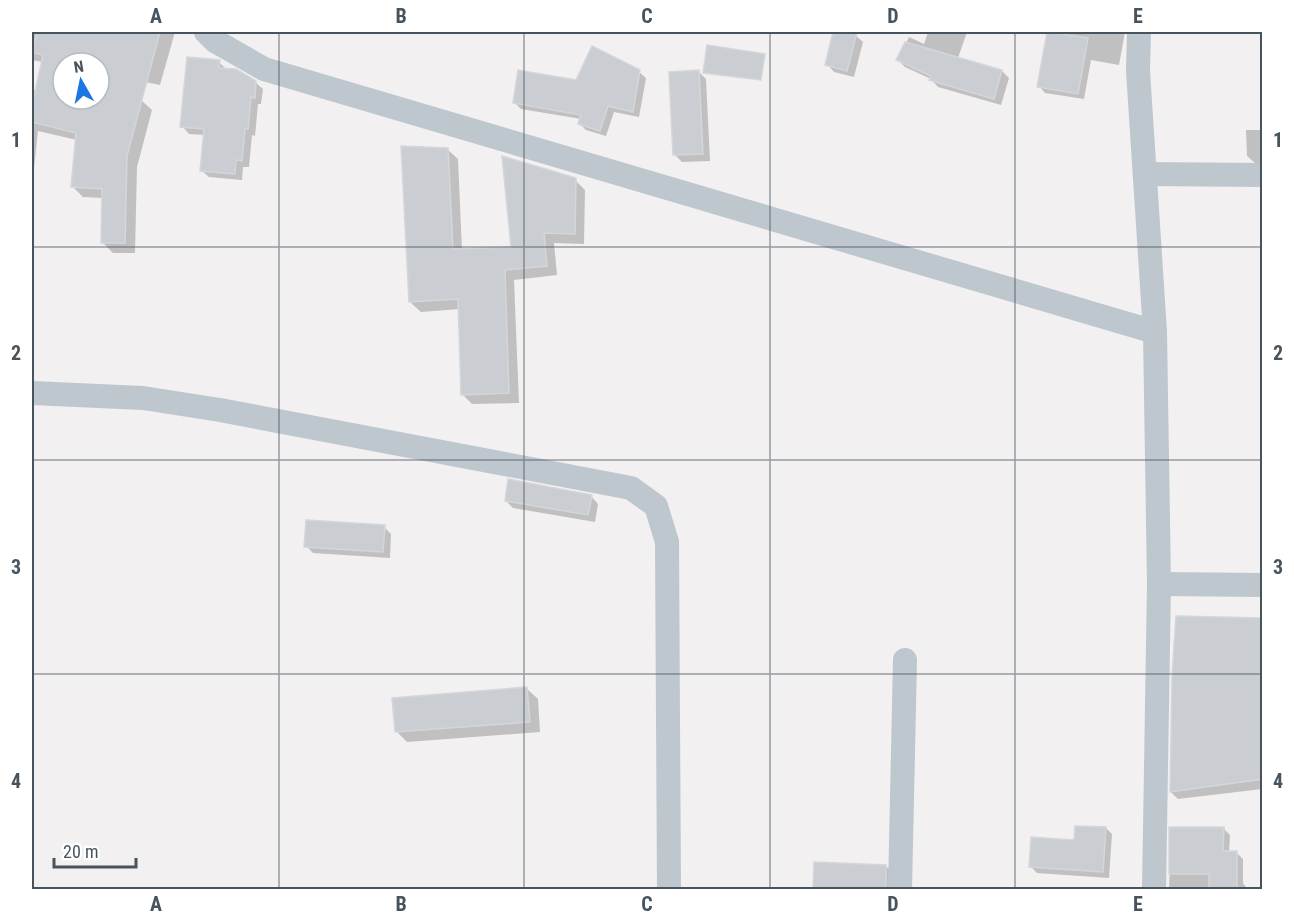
<svg xmlns="http://www.w3.org/2000/svg" width="1294" height="921" font-family="'Roboto Condensed',sans-serif">
<style>
.shadow{fill:#0003}
.building{fill:#cacdd2;stroke:#d4d6db;stroke-width:1.5;fill-rule:evenodd}
.lines{fill:none;stroke-linecap:round;stroke-linejoin:round}
.minor{stroke:#bec7ce;stroke-width:24}
.grid{fill:none;stroke:#48545d;stroke-width:1.5;stroke-opacity:0.55}
.neatline{fill:none;stroke:#48545d;stroke-width:2}
.grid-label{font-size:20px;text-anchor:middle;font-weight:bold;fill:#48545d}
</style>
<rect width="100%" height="100%" fill="#f2f0f0"/>
<g class="shadow">
<polygon points="32,32 175,32 160,85 99,73 99,63 63,63 63,66 32,60"/>
<polygon points="835,32 855,35 863,42 854,77 834,72 827,64"/>
<polygon points="928,32 967,32 958,58 1002,71 1009,78 1001,105 938,87 931,79 905,67 898,60 909,37 924,44"/>
<polygon points="1047,32 1125,32 1119,65 1091,60 1084,99 1045,93 1039,86"/>
<polygon points="219,62 226,69 255,82 263,89 261,104 258,104 255,136 252,135 249,167 243,167 242,180 209,177 201,170 205,135 189,134 182,126"/>
<polygon points="639,72 646,78 639,117 614,112 606,136 586,130 580,124 581,119 521,109 514,102"/>
<polygon points="699,72 706,79 710,161 682,162 675,155"/>
<polygon points="32,90 63,93 63,99 99,99 99,96 141,100 152,110 137,167 135,253 113,253 102,242 103,198 83,197 73,187 77,140 38,131 32,187"/>
<polygon points="1246,130 1262,130 1262,163 1255,163 1247,156"/>
<polygon points="447,149 458,159 462,250 513,249 575,180 585,190 584,244 554,243 557,275 514,280 519,403 472,404 462,394 460,309 421,312 410,302"/>
<polygon points="591,496 598,504 595,522 513,508 506,501"/>
<polygon points="384,527 391,534 390,558 313,553 306,546"/>
<polygon points="1260,611 1262,611 1262,789 1178,799 1171,792 1260,620"/>
<polygon points="527,689 538,699 540,732 407,742 396,731"/>
<polygon points="1106,828 1112,834 1109,878 1037,873 1031,867"/>
<polygon points="1171,828 1223,828 1230,835 1229,853 1237,853 1243,859 1243,883 1248,890 1169,890"/>
<polygon points="815,863 886,866 894,875 895,890 814,890"/>
</g>
<g class="building">
<path d="M37 32H160L127 156 125 243H101L102 189 71 187 76 133 32 122V106L43 55 32 52ZM63 63H99V99H63Z"/>
<polygon points="833,32 857,32 847,71 825,65"/>
<polygon points="1047,32 1088,38 1078,94 1037,87"/>
<polygon points="905,42 1002,70 994,99 929,80 931,76 896,60"/>
<polygon points="707,45 765,54 761,80 703,73"/>
<polygon points="592,46 640,70 633,112 608,106 600,131 578,124 581,115 513,103 518,70 576,80"/>
<polygon points="187,57 220,60 219,68 236,69 256,81 255,98 251,97 248,129 245,129 242,161 236,160 235,174 200,171 204,129 180,127"/>
<polygon points="699,70 703,154 673,155 669,72"/>
<polygon points="401,146 448,148 453,249 511,247 502,156 576,178 575,234 544,233 547,266 505,270 509,393 461,395 458,299 409,302"/>
<polygon points="508,479 592,495 588,515 505,501"/>
<polygon points="306,520 385,525 383,552 304,547"/>
<polygon points="1176,616 1263,618 1263,779 1170,792 1172,676"/>
<polygon points="527,687 530,722 395,732 392,698"/>
<polygon points="1075,826 1106,827 1103,872 1029,867 1031,837 1074,840"/>
<polygon points="1169,827 1224,827 1223,851 1237,851 1237,890 1209,890 1209,874 1169,874"/>
<polygon points="814,862 886,865 886,890 813,889"/>
</g>
<g class="lines">
<g class="minor">
<polyline points="206,32 215,41 264,69 1155,332"/>
<polyline points="1139,32 1138,71 1155,332 1159,584 1154,890"/>
<polyline points="1146,174 1262,175"/>
<polyline points="32,393 143,398 220,410 631,488 656,506 667,542 669,890"/>
<polyline points="1159,584 1262,585"/>
<polyline points="900,890 905,660"/>
</g>
</g>
<path class="grid" d="M279 32V890M524 32V890M770 32V890M1015 32V890M32 247H1262M32 460H1262M32 674H1262"/>
<rect width="1294" height="921" fill="none" stroke="#ffffff" stroke-width="66"/>
<g transform="translate(81 81) rotate(351)"><circle r="28" fill="#ffffff" stroke="#b6bbbe" stroke-width="1.5"/>
<path d="M0-4.5L10 22L0 15L-10 22Z" fill="#1a76e2"/>
<text y="-9" font-size="16" font-weight="bold" text-anchor="middle" fill="#48545d">N</text>
</g>
<path d="M54 858v9h82v-9" fill="none" stroke="#48545d" stroke-width="3"/>
<text x="63" y="858" font-size="18" fill="#48545d" stroke="#ffffff" stroke-width="4.5" paint-order="stroke">20 m</text>
<rect x="33" y="33" width="1228" height="855" class="neatline"/>
<g class="grid-label">
<text x="156" y="23">A</text>
<text x="401" y="23">B</text>
<text x="647" y="23">C</text>
<text x="893" y="23">D</text>
<text x="1138" y="23">E</text>
<text x="16" y="147">1</text>
<text x="1278" y="147">1</text>
<text x="16" y="360">2</text>
<text x="1278" y="360">2</text>
<text x="16" y="574">3</text>
<text x="1278" y="574">3</text>
<text x="16" y="788">4</text>
<text x="1278" y="788">4</text>
<text x="156" y="911">A</text>
<text x="401" y="911">B</text>
<text x="647" y="911">C</text>
<text x="893" y="911">D</text>
<text x="1138" y="911">E</text>
</g>
</svg>
